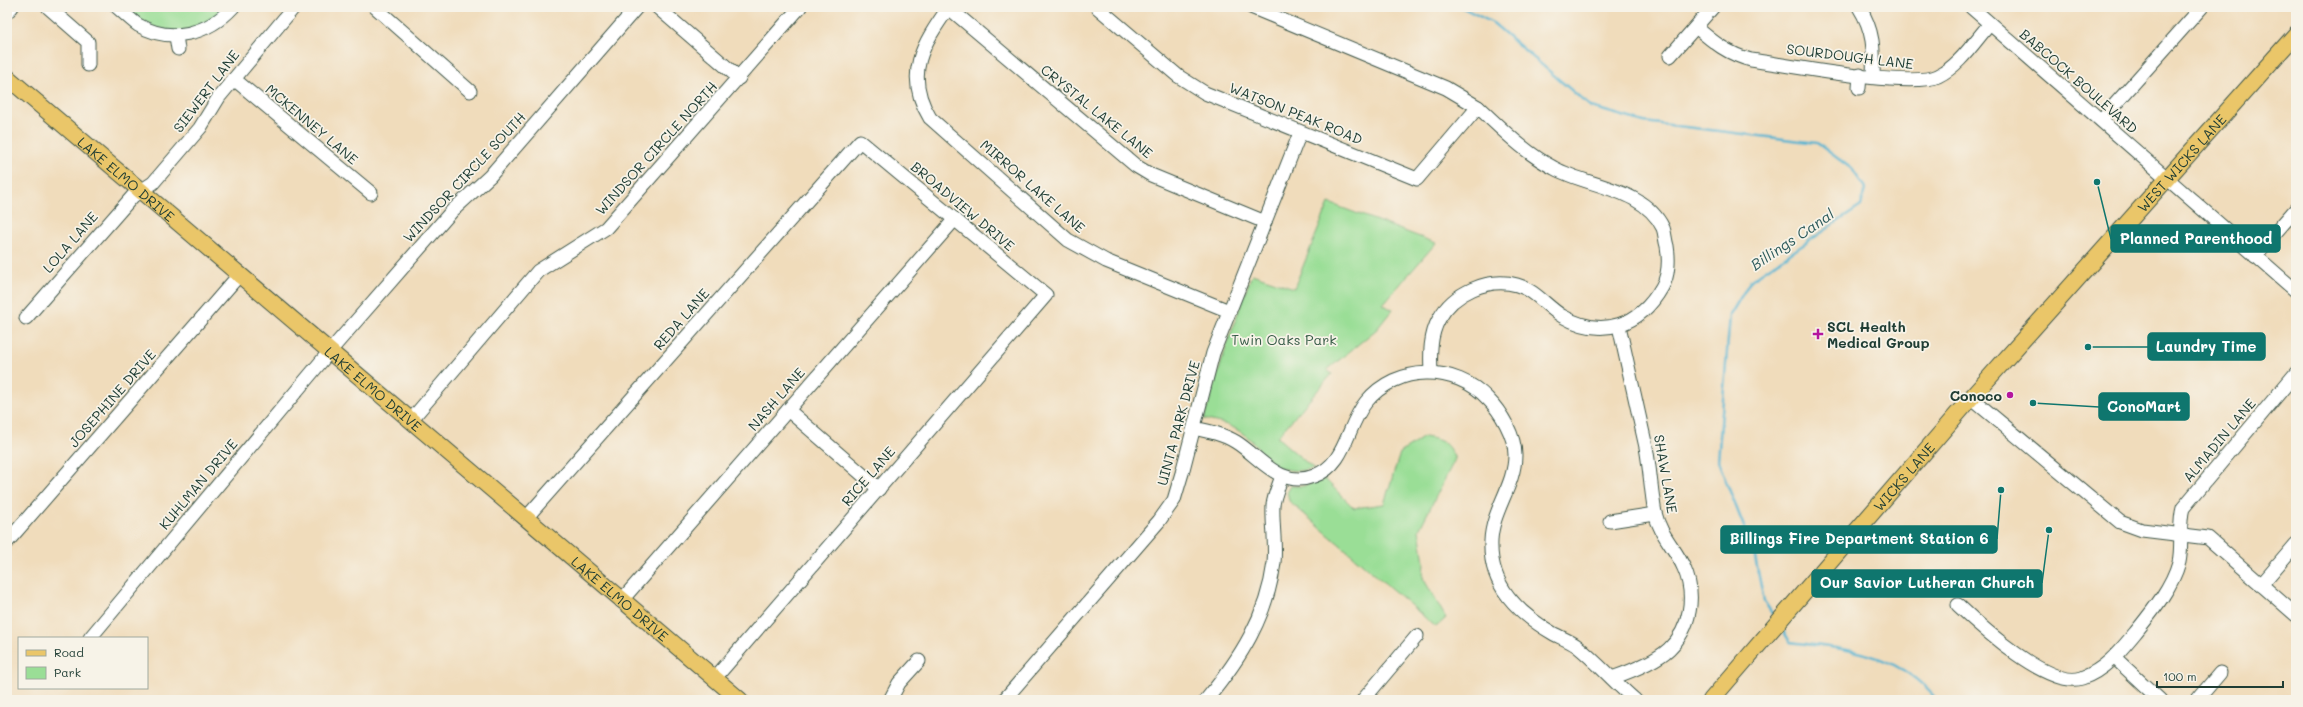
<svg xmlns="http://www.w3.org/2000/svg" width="2303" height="707" font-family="Mali,sans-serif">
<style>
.park{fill:#9ade96;stroke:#5c8e65}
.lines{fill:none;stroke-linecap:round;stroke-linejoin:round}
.stream{stroke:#52b3d1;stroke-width:2.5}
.minor-casing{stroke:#3e5548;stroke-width:15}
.major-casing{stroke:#3e5548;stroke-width:18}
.minor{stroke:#fff;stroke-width:13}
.major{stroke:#eac669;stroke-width:16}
.poi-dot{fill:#b5179e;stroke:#f7f3e8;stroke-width:1.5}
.labels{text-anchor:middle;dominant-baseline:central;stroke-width:3.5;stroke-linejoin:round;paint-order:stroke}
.street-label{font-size:14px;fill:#1f3d34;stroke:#f7f3e8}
.poi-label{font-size:14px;font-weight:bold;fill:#1f3d34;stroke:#f7f3e8;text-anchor:start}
.park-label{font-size:14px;fill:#385d48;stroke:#f7f3e8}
.water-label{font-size:15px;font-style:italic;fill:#2c5a5b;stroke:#f7f3e8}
.leader{fill:none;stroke:#0f766e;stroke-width:1.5}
.callout-dot{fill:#0f766e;stroke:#f7f3e8;stroke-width:1.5}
.callout{fill:#0f766e;stroke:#0f766e;stroke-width:1.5}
.callout-label{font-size:15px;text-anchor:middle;font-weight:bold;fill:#fff}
</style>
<rect width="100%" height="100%" fill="#f7f3e8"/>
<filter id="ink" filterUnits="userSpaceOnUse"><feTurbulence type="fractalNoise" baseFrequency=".025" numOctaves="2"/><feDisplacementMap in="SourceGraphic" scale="8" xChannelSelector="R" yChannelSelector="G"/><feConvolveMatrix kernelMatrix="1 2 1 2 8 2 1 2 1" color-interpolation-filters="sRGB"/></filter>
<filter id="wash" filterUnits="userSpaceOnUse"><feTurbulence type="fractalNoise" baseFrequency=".012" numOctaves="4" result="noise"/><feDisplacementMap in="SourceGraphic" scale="16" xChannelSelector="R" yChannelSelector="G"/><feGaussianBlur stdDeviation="0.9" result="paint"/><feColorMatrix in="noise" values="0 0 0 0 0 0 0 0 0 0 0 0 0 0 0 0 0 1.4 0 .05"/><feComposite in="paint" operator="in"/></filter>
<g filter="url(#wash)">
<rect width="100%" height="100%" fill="#f0dcbb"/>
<g class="park">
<polygon points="133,7 229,7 208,25 175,33 146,25 134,17 132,11"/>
<path d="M1329 203 1436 243 1383 304 1392 310 1377 329 1327 370 1332 374 1277 437 1314 469C1262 478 1270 447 1234 428 1225 423 1213 422 1204 419L1229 338 1252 274 1294 288Z"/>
<path d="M1424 437C1443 440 1447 442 1455 459L1419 530 1424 562 1423 578 1446 618 1436 627 1289 501 1287 491 1290 486H1304L1325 479 1354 508 1384 504 1400 453Z"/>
</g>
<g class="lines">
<g class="stream">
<polyline points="1461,7 1493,23 1591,107 1644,122 1817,143 1852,169 1865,188 1861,206 1751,280 1730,315 1718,461 1754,552 1764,601 1775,618"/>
<path d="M1781 627 1790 642C1849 650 1897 651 1937 700"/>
</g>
</g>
</g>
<g filter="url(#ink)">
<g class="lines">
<defs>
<g id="minor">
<polyline points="48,7 88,42 88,65"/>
<path d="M117 7C124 13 131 20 138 25 171 44 208 34 233 7"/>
<polyline points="375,7 470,91"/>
<polyline points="657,7 739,78"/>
<path d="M949 7C923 44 903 74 930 118L1068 240 1106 261 1229 311"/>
<path d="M1097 7 1178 76 1205 93 1417 179 1478 107C1502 129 1525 153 1554 168 1588 187 1644 188 1663 228 1665 233 1665 240 1667 246 1669 258 1669 275 1662 287 1640 326 1602 339 1562 316 1546 306 1535 290 1517 285 1488 277 1453 293 1439 319 1430 335 1430 354 1431 372"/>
<polyline points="1251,7 1446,88 1478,107"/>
<path d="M1859 7C1874 31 1874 49 1873 77"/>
<polyline points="1971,7 2296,291"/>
<polyline points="949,8 1136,166 1151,175 1265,222"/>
<polyline points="7,12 12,7"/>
<path d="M1696 27C1713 42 1728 54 1751 60 1786 65 1910 89 1938 76 1959 66 1974 42 1989 25"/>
<polyline points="176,36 178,49"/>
<polyline points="1670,56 1713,7"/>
<polyline points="234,79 371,193"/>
<polyline points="1859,88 1860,75"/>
<polyline points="2101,120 2202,7"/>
<polyline points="2255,256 2296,209"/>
<polyline points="26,318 133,196 153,183 200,128 219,97 294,7"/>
<polyline points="1971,398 2120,522 2142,530 2208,538 2296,615"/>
<polyline points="788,410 879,489"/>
<polyline points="411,420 538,271 606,228 800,7"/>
<path d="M1194 428C1208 431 1223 434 1236 442 1260 457 1280 489 1314 476 1347 464 1346 426 1366 402 1397 364 1455 364 1488 399 1501 412 1515 436 1515 455 1515 486 1492 510 1491 541 1489 586 1518 613 1554 634 1562 638 1570 641 1577 646 1598 663 1615 683 1635 700"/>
<polyline points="526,518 860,141 1046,295 715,678"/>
<polyline points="1610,521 1655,514"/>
<polyline points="7,542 240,274"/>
<polyline points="2261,585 2296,544"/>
<polyline points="621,601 955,219"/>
<path d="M1958 605C1981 627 2049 689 2082 678 2105 670 2120 651 2135 633 2151 613 2172 588 2179 562 2183 544 2178 525 2183 508L2296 373"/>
<polyline points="90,638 330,351 452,211 490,176 637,7"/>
<polyline points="2115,658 2160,700"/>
<path d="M1612 678C1629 672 1656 661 1669 649 1691 628 1696 595 1684 568 1676 549 1660 535 1655 513 1651 491 1650 468 1646 447 1637 406 1628 366 1619 326"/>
<polyline points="890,700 899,683 919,661"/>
<polyline points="1004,700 1159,521 1174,500 1182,473 1213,353 1300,133"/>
<path d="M1206 700C1240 659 1267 617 1274 563 1276 544 1272 524 1273 505 1274 496 1279 485 1282 476"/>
<polyline points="1363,700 1417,636"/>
<polyline points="2197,700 2220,673"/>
</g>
<g id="major">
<path id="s1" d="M7 77 740 700"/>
<path id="s2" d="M1711 700 1971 398 2296 34"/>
</g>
</defs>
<use href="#minor" class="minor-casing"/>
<use href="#major" class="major-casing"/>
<use href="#minor" class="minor"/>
<use href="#major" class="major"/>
</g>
</g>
<g class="poi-dot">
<path d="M1816 328h4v4h4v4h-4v4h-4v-4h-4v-4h4z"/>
<circle cx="2010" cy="395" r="4"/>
</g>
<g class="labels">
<g class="street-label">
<text transform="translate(1850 56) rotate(7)">SOURDOUGH LANE</text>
<text transform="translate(2079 81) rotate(41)">BABCOCK BOULEVARD</text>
<text transform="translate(206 91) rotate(-53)">SIEWERT LANE</text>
<text transform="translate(1097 111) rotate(39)">CRYSTAL LAKE LANE</text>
<text transform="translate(1296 113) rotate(22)">WATSON PEAK ROAD</text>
<text transform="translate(312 124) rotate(40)">MCKENNEY LANE</text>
<text transform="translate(656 148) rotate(-48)">WINDSOR CIRCLE NORTH</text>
<text stroke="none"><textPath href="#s2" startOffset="714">WEST WICKS LANE</textPath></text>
<text transform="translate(464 177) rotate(-47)">WINDSOR CIRCLE SOUTH</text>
<text stroke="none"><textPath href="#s1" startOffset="157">LAKE ELMO DRIVE</textPath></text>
<text transform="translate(1033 186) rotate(41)">MIRROR LAKE LANE</text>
<text transform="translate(963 206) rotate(40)">BROADVIEW DRIVE</text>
<text transform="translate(70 242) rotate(-49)">LOLA LANE</text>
<text transform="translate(681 319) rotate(-49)">REDA LANE</text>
<text stroke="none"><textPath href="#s1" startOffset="481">LAKE ELMO DRIVE</textPath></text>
<text transform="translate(112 398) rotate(-49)">JOSEPHINE DRIVE</text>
<text transform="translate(776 399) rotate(-49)">NASH LANE</text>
<text transform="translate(1178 423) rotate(-75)">UINTA PARK DRIVE</text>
<text transform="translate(2219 440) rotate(-50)">ALMADIN LANE</text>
<text transform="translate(1666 474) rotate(80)">SHAW LANE</text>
<text transform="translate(868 476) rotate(-49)">RICE LANE</text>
<text stroke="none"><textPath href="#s2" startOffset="295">WICKS LANE</textPath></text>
<text transform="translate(198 484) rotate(-50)">KUHLMAN DRIVE</text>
<text stroke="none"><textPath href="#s1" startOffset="805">LAKE ELMO DRIVE</textPath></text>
</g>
<g class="poi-label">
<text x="1827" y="326">SCL Health<tspan x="1827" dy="16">Medical Group</tspan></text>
<text x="2002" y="395" text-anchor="end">Conoco</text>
</g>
<g class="park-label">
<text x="1284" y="339">Twin Oaks Park</text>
</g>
<g class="water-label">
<text transform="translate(1792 239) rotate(-34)">Billings Canal</text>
</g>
</g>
<path class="leader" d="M2097 182L2111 239M2088 347L2148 347M2033 403L2099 407M2001 490L1997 539M2049 530L2042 583"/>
<g class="callout-dot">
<circle cx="2097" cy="182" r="4"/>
<circle cx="2088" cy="347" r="4"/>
<circle cx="2033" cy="403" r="4"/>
<circle cx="2001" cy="490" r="4"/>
<circle cx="2049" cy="530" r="4"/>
</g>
<g class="callout">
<rect x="2111" y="225" width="169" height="27" rx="4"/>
<rect x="2148" y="333" width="117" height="27" rx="4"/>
<rect x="2099" y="393" width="90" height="27" rx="4"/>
<rect x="1721" y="526" width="276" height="27" rx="4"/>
<rect x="1812" y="570" width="230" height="27" rx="4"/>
</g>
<g class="callout-label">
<text x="2196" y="244">Planned Parenthood</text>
<text x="2206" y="352">Laundry Time</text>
<text x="2144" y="412">ConoMart</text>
<text x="1859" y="544">Billings Fire Department Station 6</text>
<text x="1927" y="588">Our Savior Lutheran Church</text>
</g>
<rect width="2303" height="707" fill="none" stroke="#f7f3e8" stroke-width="24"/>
<rect x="18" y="637" width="130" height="52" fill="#f7f3e8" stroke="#a1aaa0"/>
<rect x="26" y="650" width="20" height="6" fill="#eac669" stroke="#a1aaa0"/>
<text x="54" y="657" font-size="12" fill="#1f3d34">Road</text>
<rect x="26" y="667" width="20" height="12" fill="#9ade96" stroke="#a1aaa0"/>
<text x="54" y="677" font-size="12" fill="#1f3d34">Park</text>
<path d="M2157 681v6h126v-6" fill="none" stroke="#1f3d34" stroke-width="2"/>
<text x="2163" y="681" font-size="12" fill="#1f3d34" stroke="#f7f3e8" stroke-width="3" paint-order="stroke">100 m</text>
</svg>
